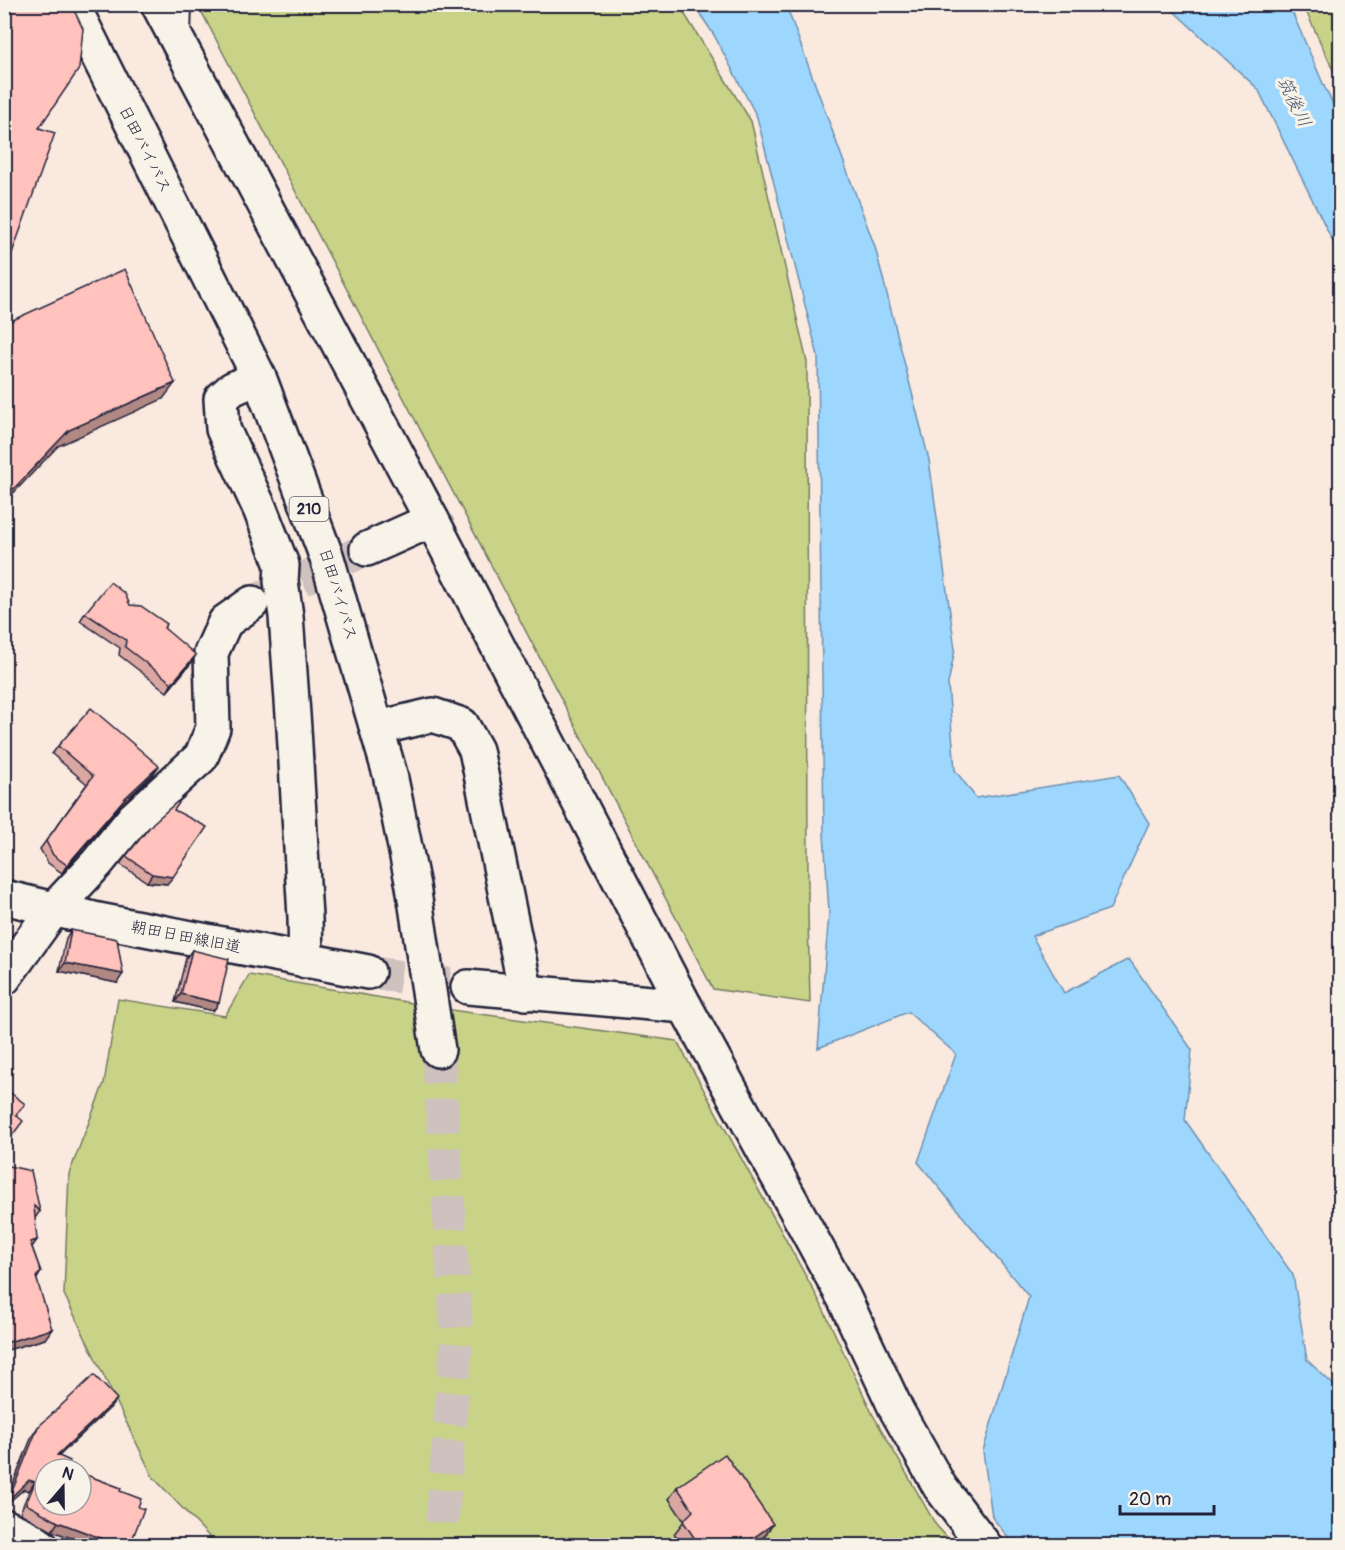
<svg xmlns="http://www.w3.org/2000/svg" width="1345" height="1550" font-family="Pangolin,'Klee One',sans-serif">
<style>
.green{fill:#c8d387;stroke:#757a61;stroke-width:1.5}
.water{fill:#9ed7fe;stroke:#6c8fb0;stroke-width:1.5}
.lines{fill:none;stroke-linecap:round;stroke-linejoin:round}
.street-tunnel{stroke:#cec1be;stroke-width:33;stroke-dasharray:33 16;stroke-linecap:butt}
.highway-tunnel{stroke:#cec1be;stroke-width:33;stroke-dasharray:33 16;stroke-linecap:butt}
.lane-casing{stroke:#22223b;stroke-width:22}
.street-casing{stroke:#22223b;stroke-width:38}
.secondary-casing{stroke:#22223b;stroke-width:38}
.highway-casing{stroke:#22223b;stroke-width:38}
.lane{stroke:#f7f3e8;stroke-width:18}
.street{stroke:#f7f3e8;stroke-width:33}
.secondary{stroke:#f7f3e8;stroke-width:33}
.highway{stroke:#f7f3e8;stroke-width:33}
.wall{fill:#dba7a2;stroke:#22223b;stroke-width:1.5}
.shaded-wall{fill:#b28884;stroke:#22223b;stroke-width:1.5}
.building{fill:#ffc2bc;stroke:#22223b;stroke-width:1.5}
.labels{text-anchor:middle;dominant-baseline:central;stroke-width:6;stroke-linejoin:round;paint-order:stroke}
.shield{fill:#f7f3e8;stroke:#62616f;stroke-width:1.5}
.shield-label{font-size:15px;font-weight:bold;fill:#22223b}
.street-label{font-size:16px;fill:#22223b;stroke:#f7f3e8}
.water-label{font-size:18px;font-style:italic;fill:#414f6c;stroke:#f7f3e8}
</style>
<rect width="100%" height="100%" fill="#f9e9df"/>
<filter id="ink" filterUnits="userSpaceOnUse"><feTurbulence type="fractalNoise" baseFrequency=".0167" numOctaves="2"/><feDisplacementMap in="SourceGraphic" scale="12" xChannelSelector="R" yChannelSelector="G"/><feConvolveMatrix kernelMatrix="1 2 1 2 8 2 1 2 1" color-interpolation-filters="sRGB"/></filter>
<g filter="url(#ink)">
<g class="green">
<polygon points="198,5 679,5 751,121 807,362 808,915 810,1003 713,989"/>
<polygon points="1303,5 1340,5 1340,85 1305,9"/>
<polygon points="249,975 458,1011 677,1041 820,1302 873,1415 936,1525 954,1545 217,1545 153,1477 64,1294 69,1174 104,1083 118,999 225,1016"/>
</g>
<g class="water">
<polygon points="694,5 786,5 875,247 929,460 955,649 948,684 955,770 976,798 1119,775 1149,823 1110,909 1032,936 1064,993 1129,959 1192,1050 1185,1120 1293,1275 1307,1360 1340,1391 1340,1545 1014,1545 992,1517 983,1451 1029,1297 918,1162 956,1054 908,1012 818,1048 829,913 824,833 818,356 757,117 714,35"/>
<polygon points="1167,5 1289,5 1325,88 1340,118 1340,256 1258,89"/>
</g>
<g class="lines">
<g class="street-tunnel">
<polyline points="257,600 367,549"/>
<polyline points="368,972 468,987"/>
</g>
<polyline class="highway-tunnel" points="438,1050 457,1336 440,1546"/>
<defs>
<polyline id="lane" points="181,36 182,4"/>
<g id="street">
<polyline points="367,549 432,520"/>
<polyline points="4,897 98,920 368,972"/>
<polyline points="4,978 53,910 97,863 134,818 201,757 213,728 211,653 225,622 252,603"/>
<polyline points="468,987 685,1006"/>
<polyline points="4,1526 28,1537 41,1546"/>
</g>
<polyline id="secondary" points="158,4 432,520 685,1006 844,1298 897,1411 940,1487 985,1546"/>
<g id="highway">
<polyline points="72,4 259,377 327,558 390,774 413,886 438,1050"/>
<polyline points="259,377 232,389 221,399 223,429 260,509 282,565 281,581 286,616 294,729 305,917 306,961"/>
<polyline points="378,728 433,715 462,725 476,750 526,993"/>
</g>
</defs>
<use href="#lane" class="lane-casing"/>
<use href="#street" class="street-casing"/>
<use href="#secondary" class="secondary-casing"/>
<use href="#highway" class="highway-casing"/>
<use href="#lane" class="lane"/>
<use href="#street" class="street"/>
<use href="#secondary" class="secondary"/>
<use href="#highway" class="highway"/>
</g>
<g class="wall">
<polygon points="130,605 164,628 191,663 167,692 119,655 120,648 80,621 85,613"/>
<polygon points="58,746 153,774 120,806 62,873 48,863 40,849 87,784 52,754"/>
<polygon points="174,810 167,884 147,882 120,864 126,856"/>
<polygon points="71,930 117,983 59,971 66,938"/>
<polygon points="192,950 219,1003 213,1011 175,1002 186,958"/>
<polygon points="4,1165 40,1211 35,1218 32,1247 41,1272 37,1279 45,1339 4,1351"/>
<polygon points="111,1407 59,1456 67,1468 121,1488 52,1531 20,1513 29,1491 24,1489 4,1506 32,1436 38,1427"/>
<polygon points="677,1487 765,1536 751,1545 682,1545 674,1534 684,1521 669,1499"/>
</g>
<g class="shaded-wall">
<polygon points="4,253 11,256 4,265"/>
<polygon points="175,383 163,399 58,446 4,503 4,499 69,430"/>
<polygon points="196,655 191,663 167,692 172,683"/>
<polygon points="159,766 153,774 120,806 62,873 67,865 125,798"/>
<polygon points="152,874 173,877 167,884 147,882"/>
<polygon points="65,963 123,974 117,983 59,971"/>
<polygon points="181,994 219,1003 213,1011 175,1002"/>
<polygon points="37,1240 30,1250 30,1242"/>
<polygon points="52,1329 45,1339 4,1351 5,1343"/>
<polygon points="117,1399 111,1407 51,1463 57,1455"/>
<polygon points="29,1480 35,1482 29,1491 24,1489 4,1506 9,1499"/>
<polygon points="58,1522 119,1545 91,1545 52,1531"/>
<polygon points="773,1524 765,1536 751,1545 744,1545 746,1543"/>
</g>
<g class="building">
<polygon points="4,4 71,4 83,29 79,69 39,128 55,133 11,256 4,253"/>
<polygon points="125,269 175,383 69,430 4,499 4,324"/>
<polygon points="110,582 125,594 130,605 141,606 167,624 164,628 196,655 172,683 125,647 126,640 85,613"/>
<polygon points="91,708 159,766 125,798 67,865 53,855 46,841 93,776 58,746"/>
<polygon points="177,802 179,803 174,810 207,827 173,877 152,874 126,856 153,823"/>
<polygon points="71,930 117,939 123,974 65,963"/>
<polygon points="192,950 229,959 219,1003 181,994"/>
<polygon points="4,1088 25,1104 16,1115 23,1121 4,1146"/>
<polygon points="4,1165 31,1171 40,1211 34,1206 37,1240 30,1242 41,1272 36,1277 52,1329 5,1343 4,1342"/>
<polygon points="94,1375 117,1399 57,1455 70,1461 67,1468 69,1469 45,1469 45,1505 81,1505 81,1473 121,1488 120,1491 141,1499 138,1507 144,1509 130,1545 119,1545 58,1522 26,1504 35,1482 29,1480 9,1499 38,1427"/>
<polygon points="725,1454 773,1524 746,1543 747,1545 699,1545 683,1521 693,1511 677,1487"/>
</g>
</g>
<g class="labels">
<rect class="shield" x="289.5" y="497" width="39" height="24" rx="4.5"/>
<g class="shield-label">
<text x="309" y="509">210</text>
</g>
<g class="street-label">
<text transform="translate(145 149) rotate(63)">日田バイパス</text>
<text transform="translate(338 594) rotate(73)">日田バイパス</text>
<text transform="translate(186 937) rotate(11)">朝田日田線旧道</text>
</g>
<g class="water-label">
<text transform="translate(1294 102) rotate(64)">筑後川</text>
</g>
</g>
<rect width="1345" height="1550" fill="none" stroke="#f7f3e8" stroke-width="24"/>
<rect x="12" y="12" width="1321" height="1526" fill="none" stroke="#22223b" stroke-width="2" filter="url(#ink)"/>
<g transform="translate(63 1487) rotate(20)"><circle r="28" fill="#f7f3e8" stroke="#a29fa3" stroke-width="1.5"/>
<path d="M0-4.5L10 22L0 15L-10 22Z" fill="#22223b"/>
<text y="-9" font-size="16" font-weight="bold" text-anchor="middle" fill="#22223b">N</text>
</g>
<path d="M1120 1505v9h94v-9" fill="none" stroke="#22223b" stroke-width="3"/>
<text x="1129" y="1505" font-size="18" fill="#22223b" stroke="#f7f3e8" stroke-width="4.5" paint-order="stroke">20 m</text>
</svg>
